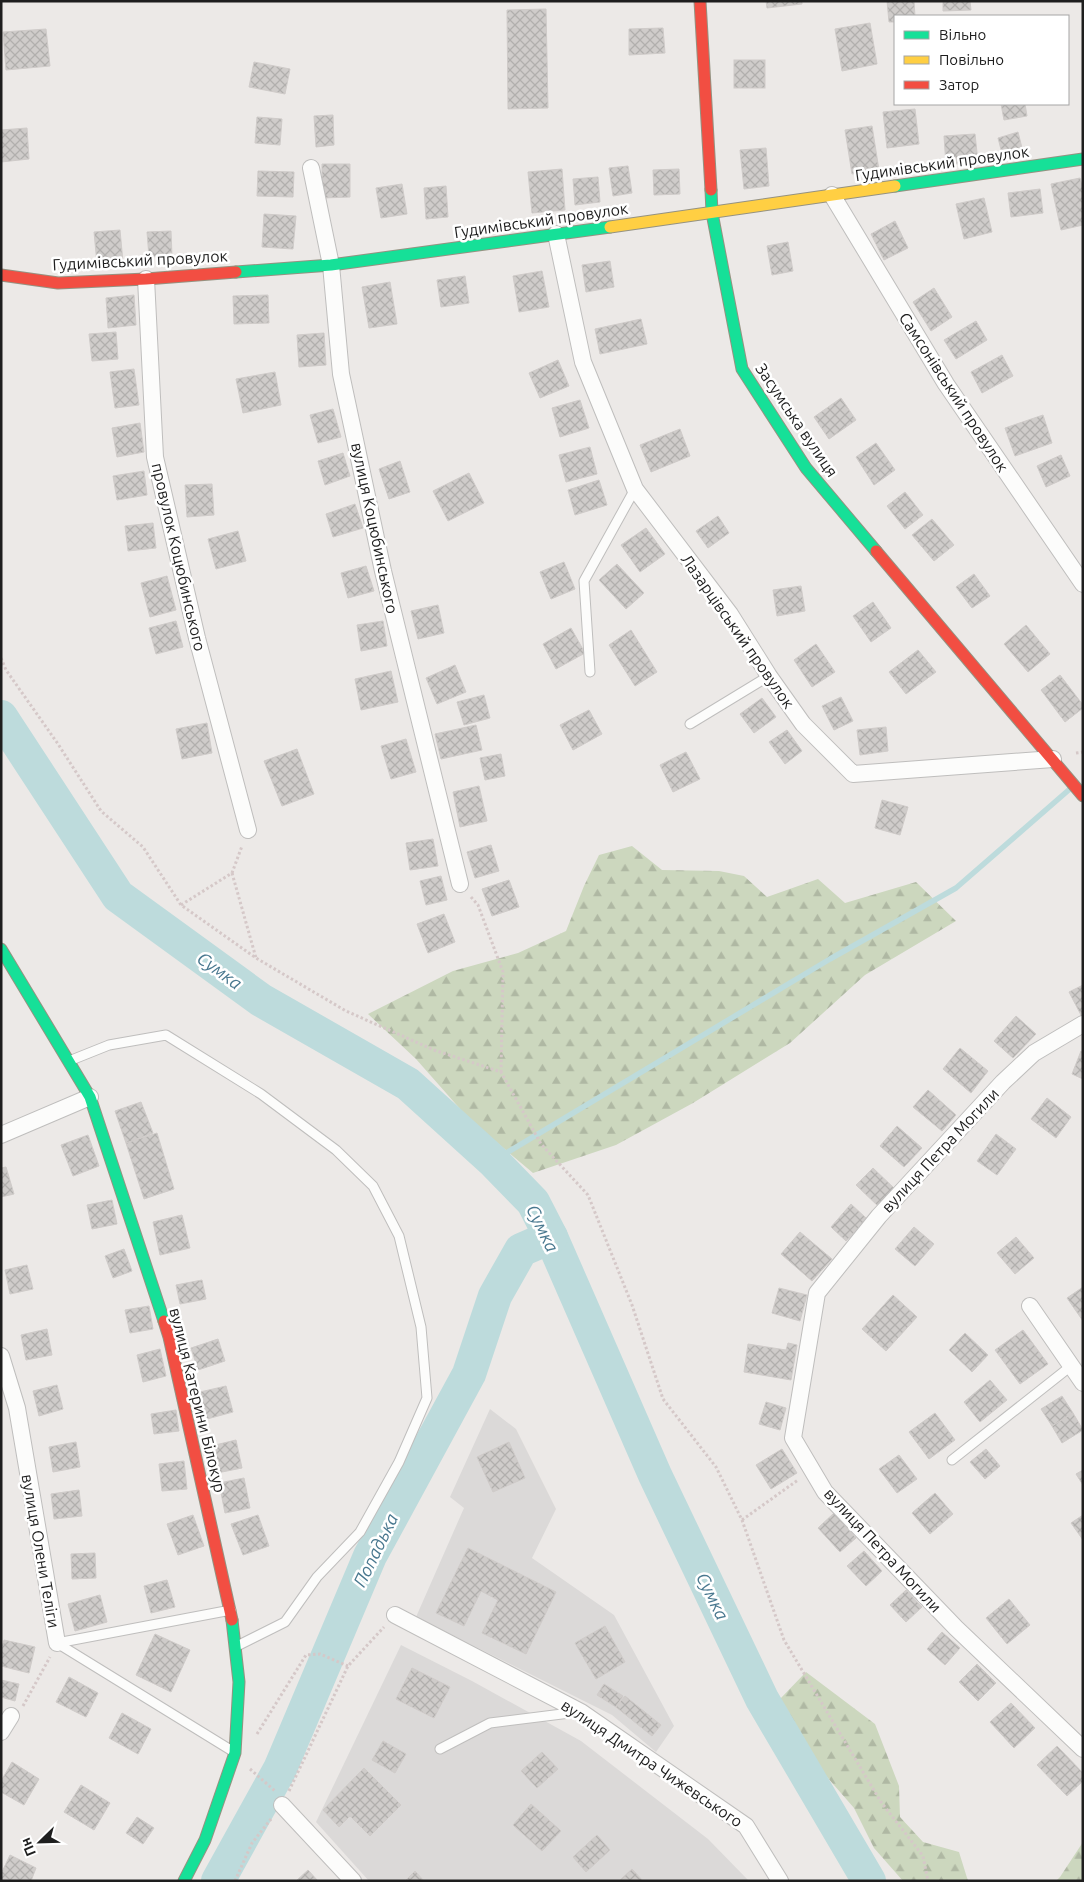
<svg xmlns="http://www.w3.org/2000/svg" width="1084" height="1882" font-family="Ubuntu,sans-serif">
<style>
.residential{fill:#dbd9d8}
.forest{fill:url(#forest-firs)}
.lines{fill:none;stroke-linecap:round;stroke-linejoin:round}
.stream{stroke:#bddbdc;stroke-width:5.5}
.river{stroke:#bddbdc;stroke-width:34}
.building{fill:url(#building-cross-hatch);stroke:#cfcbc9}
.lane-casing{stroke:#bfbebd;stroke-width:11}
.street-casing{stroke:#bfbebd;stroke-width:18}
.fast-casing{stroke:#959281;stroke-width:13}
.slow-casing{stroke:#959281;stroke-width:13}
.jam-casing{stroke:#959281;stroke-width:13}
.path{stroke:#d5c8c8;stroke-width:3;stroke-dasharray:2.5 2.5;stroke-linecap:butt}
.lane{stroke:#fcfcfb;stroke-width:9}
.street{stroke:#fcfcfb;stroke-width:16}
.fast{stroke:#16e098;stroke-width:11}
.slow{stroke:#ffcf43;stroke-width:11}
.jam{stroke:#f24e42;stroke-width:11}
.labels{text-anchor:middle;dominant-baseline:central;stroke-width:5;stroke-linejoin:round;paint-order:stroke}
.street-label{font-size:16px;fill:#1e1e1e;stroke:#fff}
.water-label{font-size:18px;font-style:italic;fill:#49788f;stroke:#fff}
</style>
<defs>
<pattern id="forest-firs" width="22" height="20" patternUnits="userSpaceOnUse" patternTransform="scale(1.25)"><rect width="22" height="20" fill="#ccd7be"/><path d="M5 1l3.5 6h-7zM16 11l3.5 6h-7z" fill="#afb8a3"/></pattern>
<pattern id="building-cross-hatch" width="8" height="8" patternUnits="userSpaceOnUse" patternTransform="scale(1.25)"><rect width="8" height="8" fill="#cfccca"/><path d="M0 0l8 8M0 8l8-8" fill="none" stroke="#b1afad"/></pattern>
</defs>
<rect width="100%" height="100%" fill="#ece9e7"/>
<g class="residential">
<polygon points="490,1409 516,1429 556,1509 532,1558 614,1615 674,1726 656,1752 612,1715 416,1617 464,1508 450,1497"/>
<polygon points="401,1645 472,1681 581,1741 708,1839 749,1881 369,1881 316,1822"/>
</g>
<g class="forest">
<polygon points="632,846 662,870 719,871 744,876 767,897 818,879 845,903 916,882 956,921 865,975 790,1043 693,1103 616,1145 533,1173 469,1119 416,1059 368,1014 453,971 518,953 566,931 584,886 599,855"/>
<polygon points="806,1672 875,1724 899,1786 900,1817 923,1842 959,1852 968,1881 903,1881 874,1848 854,1808 820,1769 780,1699"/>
<polygon points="1083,1842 1083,1881 1056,1881 1060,1877"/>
</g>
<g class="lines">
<polyline class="stream" points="493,1161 830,959 956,888 1071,788"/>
<g class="river">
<polyline points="1,717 118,896 261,1000 408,1084 493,1161 533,1202 551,1237 655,1475 762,1699 869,1881"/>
<polyline points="218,1881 280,1769 370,1556 469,1374 495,1296 521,1250 551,1237"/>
</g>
</g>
<g class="building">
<polygon points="766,1 802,1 802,4 767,8"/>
<polygon points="887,1 914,1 915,16 895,16 895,22 889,22"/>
<polygon points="943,1 970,1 971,10 943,11"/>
<polygon points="546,9 548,108 508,109 507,10"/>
<polygon points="870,23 877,64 842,71 835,29"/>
<polygon points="663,28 665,53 629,55 629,29"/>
<polygon points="46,29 50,66 6,70 3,32"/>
<rect x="734" y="60" width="31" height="28"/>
<polygon points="254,62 290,69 285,94 249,87"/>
<polygon points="1001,104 1025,104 1027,116 1004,120"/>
<polygon points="915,109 919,144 887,148 883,112"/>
<polygon points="333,115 334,145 316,147 314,116"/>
<polygon points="257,117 282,119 280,145 255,143"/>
<polygon points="872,126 879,170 852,174 845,130"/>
<polygon points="27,128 29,159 1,162 1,130"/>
<polygon points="1018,132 1024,156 1004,161 998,138"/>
<polygon points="975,134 978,162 946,165 944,136"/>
<polygon points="766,148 769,186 744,189 740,150"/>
<polygon points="322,164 350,164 350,197 322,198"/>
<polygon points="628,166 632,193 613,196 609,168"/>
<polygon points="562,169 565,210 532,213 528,172"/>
<polygon points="679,169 680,194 654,195 653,170"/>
<polygon points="258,171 294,172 293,197 257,196"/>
<polygon points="598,177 600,202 575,205 573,179"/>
<polygon points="1080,178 1083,190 1083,225 1061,230 1051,184"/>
<polygon points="402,184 407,214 381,218 376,188"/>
<polygon points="446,186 448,217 426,219 424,188"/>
<polygon points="1040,189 1043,213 1011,217 1008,193"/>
<polygon points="984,198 992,232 964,239 956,204"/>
<polygon points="264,214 296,216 293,249 262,247"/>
<polygon points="895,221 908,248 884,260 871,234"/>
<polygon points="120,230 123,262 97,264 94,232"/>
<polygon points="171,231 172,256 149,257 147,232"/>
<polygon points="788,242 793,271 772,275 767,246"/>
<polygon points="610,261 614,287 586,292 582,265"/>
<polygon points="542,271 549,307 519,312 513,276"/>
<polygon points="465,276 469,303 441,307 437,280"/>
<polygon points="390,282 397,324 369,328 362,287"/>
<polygon points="934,288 952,317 931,331 913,302"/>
<polygon points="134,295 136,325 108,328 106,298"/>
<polygon points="268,295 269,323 234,324 233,296"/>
<polygon points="641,319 647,344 600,354 595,329"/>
<polygon points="976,321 987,340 956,359 944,340"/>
<polygon points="116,332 118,359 92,361 89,334"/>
<polygon points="324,333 326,365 299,367 297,335"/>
<polygon points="1002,355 1013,376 982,393 971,372"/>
<polygon points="558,360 569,386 540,398 529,373"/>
<polygon points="134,369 139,405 115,408 110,372"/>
<polygon points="275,372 281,405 243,413 236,379"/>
<polygon points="841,398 856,420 829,439 814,417"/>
<polygon points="580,400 589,428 560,437 552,408"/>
<polygon points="333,409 341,437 318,443 310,415"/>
<polygon points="1043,415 1052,443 1015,456 1005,428"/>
<polygon points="140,423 144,452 117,457 112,428"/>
<polygon points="680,429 690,456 651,472 640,445"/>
<polygon points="876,443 895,470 874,485 856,457"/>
<polygon points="590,447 597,474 566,482 559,455"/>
<polygon points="343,453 350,476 325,485 318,461"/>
<polygon points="1061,455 1070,476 1046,487 1037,466"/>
<polygon points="400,461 410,492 389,499 379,469"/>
<polygon points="144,471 147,495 117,500 113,476"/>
<polygon points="469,473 484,503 448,521 433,491"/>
<polygon points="599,480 607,505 575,515 568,490"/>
<polygon points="212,484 214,515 187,517 185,485"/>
<polygon points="905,492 923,515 905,529 887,506"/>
<polygon points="355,504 363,528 333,537 326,514"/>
<polygon points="718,516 729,533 708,548 696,531"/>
<polygon points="932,519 954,545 934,561 912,535"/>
<polygon points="153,523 156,548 128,551 125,526"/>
<polygon points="646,528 665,554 640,572 621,545"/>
<polygon points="238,531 246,561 216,569 208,539"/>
<polygon points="564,562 575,589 551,599 540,572"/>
<polygon points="617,564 644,593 626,609 599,580"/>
<polygon points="366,566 374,591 348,598 341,573"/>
<polygon points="974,574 990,596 972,608 956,587"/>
<polygon points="167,576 176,610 150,617 141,583"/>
<polygon points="801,586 805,611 777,616 773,590"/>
<polygon points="873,602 891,628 871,642 853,616"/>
<polygon points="438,605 444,633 418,639 411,611"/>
<polygon points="176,621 183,647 156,654 149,628"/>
<polygon points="383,621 387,646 361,651 357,625"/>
<polygon points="1026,625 1050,654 1028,672 1004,644"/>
<polygon points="571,628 585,653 556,669 543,644"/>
<polygon points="631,630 657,672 635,686 609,645"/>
<polygon points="816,644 835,672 812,687 794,660"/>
<polygon points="918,650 936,672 906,694 889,672"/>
<polygon points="455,665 466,692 437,704 426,678"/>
<polygon points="391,671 398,702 361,710 355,679"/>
<polygon points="1060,675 1083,705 1083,708 1065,722 1041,690"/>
<polygon points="484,695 490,718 464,725 457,702"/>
<polygon points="841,697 853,721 834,730 822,706"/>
<polygon points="762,698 776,717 754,733 740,714"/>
<polygon points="589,710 602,734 573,750 560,725"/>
<polygon points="207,723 212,753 182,759 176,729"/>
<polygon points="476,725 482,750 441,759 435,734"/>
<polygon points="886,727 888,751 860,755 857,730"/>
<polygon points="787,730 802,751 785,764 769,742"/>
<polygon points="406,739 416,772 391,779 381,746"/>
<polygon points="297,749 314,794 282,806 264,761"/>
<polygon points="686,752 700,779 673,792 660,765"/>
<polygon points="501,754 505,776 485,780 480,758"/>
<polygon points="479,786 487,821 460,827 453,792"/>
<polygon points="882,800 908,807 900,835 875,828"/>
<polygon points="433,839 438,866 410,870 406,843"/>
<polygon points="491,845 499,871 475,878 467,852"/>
<polygon points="441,876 447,900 426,905 420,881"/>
<polygon points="509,880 519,907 492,916 482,889"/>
<polygon points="444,914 455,942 428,953 417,924"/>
<polygon points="1083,985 1083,1017 1082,1017 1069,992"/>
<polygon points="1016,1016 1036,1034 1013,1058 994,1041"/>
<polygon points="960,1048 988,1071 971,1093 943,1069"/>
<polygon points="1081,1051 1083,1052 1083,1079 1072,1074"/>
<polygon points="928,1090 956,1115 942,1131 913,1107"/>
<polygon points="1047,1098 1071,1117 1056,1138 1031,1119"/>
<polygon points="141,1102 153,1133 126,1143 115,1111"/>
<polygon points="897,1126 922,1148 904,1167 880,1146"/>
<polygon points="157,1133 174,1189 144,1199 126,1143"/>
<polygon points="996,1134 1016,1149 997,1175 977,1161"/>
<polygon points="88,1135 99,1166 73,1176 61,1145"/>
<polygon points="6,1167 14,1194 1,1197 1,1168"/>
<polygon points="873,1168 896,1190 879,1207 856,1185"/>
<polygon points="112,1200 117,1224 92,1229 87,1205"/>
<polygon points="851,1204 867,1219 846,1241 831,1227"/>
<polygon points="182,1215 190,1248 160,1255 153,1222"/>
<polygon points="914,1227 934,1244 915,1266 895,1249"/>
<polygon points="800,1232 832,1259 812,1281 781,1254"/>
<polygon points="1016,1237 1034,1258 1015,1274 997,1253"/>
<polygon points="124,1249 132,1271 113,1278 105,1256"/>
<polygon points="27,1265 33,1289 10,1294 5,1270"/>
<polygon points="202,1280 206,1299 180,1304 176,1285"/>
<polygon points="1083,1287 1083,1321 1067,1298"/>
<polygon points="779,1288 807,1295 800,1321 772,1313"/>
<polygon points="893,1295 917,1317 886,1351 862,1329"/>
<polygon points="149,1306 153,1329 130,1333 125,1310"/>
<polygon points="47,1329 52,1355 26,1360 21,1335"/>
<polygon points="1023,1330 1048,1364 1020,1384 995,1350"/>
<polygon points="965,1333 988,1355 972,1372 949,1350"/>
<polygon points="218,1339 225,1361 198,1370 191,1348"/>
<polygon points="788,1343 797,1345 791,1380 744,1372 748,1344 786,1350"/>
<polygon points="160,1349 166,1376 143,1382 137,1355"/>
<polygon points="990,1380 1007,1400 980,1422 964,1402"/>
<polygon points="57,1385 63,1409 39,1416 33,1391"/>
<polygon points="226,1386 233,1412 207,1419 200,1392"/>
<polygon points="1062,1396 1073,1413 1052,1426 1041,1409"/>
<polygon points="766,1402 786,1408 780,1430 759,1424"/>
<polygon points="176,1410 179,1431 154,1434 151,1414"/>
<polygon points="935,1413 955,1440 929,1459 909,1432"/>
<polygon points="1073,1413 1083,1430 1062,1443 1052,1426"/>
<polygon points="236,1440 242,1468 217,1473 211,1446"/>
<polygon points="76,1442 80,1467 53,1472 49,1447"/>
<polygon points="509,1442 525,1478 493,1492 477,1457"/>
<polygon points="782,1449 797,1473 771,1489 756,1465"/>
<polygon points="986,1449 1000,1466 985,1479 970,1462"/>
<polygon points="899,1455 917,1479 897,1493 879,1469"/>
<polygon points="184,1461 187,1489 162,1491 159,1464"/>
<polygon points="1083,1470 1083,1485 1076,1474"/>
<polygon points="244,1478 250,1508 225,1513 219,1483"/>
<polygon points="79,1490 82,1516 54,1519 51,1494"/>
<polygon points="935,1493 953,1514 930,1534 912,1513"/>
<polygon points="834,1513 856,1538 840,1552 818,1528"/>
<polygon points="193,1515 204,1546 178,1555 167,1524"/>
<polygon points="258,1515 269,1546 243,1555 231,1524"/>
<polygon points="1083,1515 1083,1540 1071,1523"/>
<polygon points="468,1548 556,1592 526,1654 482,1633 498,1600 481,1591 464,1626 436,1613"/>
<polygon points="864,1551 882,1571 866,1586 847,1566"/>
<polygon points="95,1553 96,1578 72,1579 71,1554"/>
<polygon points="167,1580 175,1607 151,1613 144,1586"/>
<polygon points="906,1590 922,1607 906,1622 890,1605"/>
<polygon points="100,1595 107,1622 75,1631 68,1604"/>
<polygon points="1009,1599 1030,1625 1007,1644 986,1618"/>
<polygon points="605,1626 625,1662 596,1679 575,1643"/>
<polygon points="942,1632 960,1648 945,1665 927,1649"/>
<polygon points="155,1634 190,1650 171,1692 136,1675"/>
<polygon points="4,1640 35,1647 29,1673 1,1666 1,1651"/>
<polygon points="977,1664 996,1683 978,1701 959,1682"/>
<polygon points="412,1668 450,1687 434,1718 396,1699"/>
<polygon points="69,1677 98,1693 86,1717 56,1702"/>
<polygon points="1,1680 19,1684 15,1701 1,1697"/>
<polygon points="604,1684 623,1696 616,1707 597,1695"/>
<polygon points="625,1696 661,1725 652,1736 616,1707"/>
<polygon points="1011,1703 1035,1728 1014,1748 990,1722"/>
<polygon points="122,1713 151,1729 138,1754 109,1738"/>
<polygon points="383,1741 406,1754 395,1773 372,1760"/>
<polygon points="1057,1746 1083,1773 1083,1781 1067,1796 1037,1765"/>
<polygon points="542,1752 558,1769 537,1788 521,1771"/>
<polygon points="12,1762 39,1779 24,1805 1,1792 1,1781"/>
<polygon points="364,1768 401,1805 370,1836 350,1816 339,1827 323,1810"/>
<polygon points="81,1785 110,1803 94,1830 64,1812"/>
<polygon points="531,1804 561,1831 542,1851 513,1825"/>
<polygon points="137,1817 154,1828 143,1844 126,1833"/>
<polygon points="597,1835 610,1850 586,1872 573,1857"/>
<polygon points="10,1855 36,1868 31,1881 1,1881 1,1874"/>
<polygon points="632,1869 643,1881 619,1881"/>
<polygon points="308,1870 318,1881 296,1881"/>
<polygon points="415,1871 424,1881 405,1881"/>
</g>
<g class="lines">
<defs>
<g id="lane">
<polyline points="590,672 584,581 635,489"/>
<polyline points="690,724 769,676"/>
<polyline points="69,1061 109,1045 166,1035 261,1094 336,1150 373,1186 399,1236 421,1327 427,1398 399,1462 360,1532 317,1577 285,1622 237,1646"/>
<polyline points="952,1460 1071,1366"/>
<polyline points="57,1643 234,1752"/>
<polyline points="57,1643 231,1610"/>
<polyline points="440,1749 490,1723 578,1712"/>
</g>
<g id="street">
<polyline points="311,168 331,265 341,374 383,571 460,884"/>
<polyline points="832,195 946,384 1083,584"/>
<polyline points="556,234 583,362 635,489 730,614 769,676 803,724 853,774 1053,759"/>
<polyline points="146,279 155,457 197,638 248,830"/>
<polyline points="1083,1024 1034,1053 1003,1082 879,1216 817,1293 793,1438 825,1492 956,1628 1083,1749"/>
<polyline points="1,1135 90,1097"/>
<polyline points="1030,1306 1083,1383"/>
<polyline points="1,1356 17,1408 57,1643"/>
<polyline points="395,1615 581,1712 746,1826 780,1881"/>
<polyline points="1,1732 11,1716"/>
<polyline points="282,1805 353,1881"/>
</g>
<g id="fast">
<polyline points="895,186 1083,159"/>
<polyline points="711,190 712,213 742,369 806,468 876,551"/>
<polyline points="236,272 331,265 610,227"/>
<polyline points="1,949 90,1097 164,1321"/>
<polyline points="184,1881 205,1840 235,1753 239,1682 232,1620"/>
</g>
<polyline id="slow" points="610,227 895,186"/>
<g id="jam">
<polyline points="700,1 711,190"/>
<polyline points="1,275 58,283 146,279 236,272"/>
<polyline points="876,551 1083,796"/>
<polyline points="164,1321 169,1337 232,1620"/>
</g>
</defs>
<use href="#lane" class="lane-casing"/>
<use href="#street" class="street-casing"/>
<use href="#fast" class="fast-casing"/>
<use href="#slow" class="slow-casing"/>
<use href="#jam" class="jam-casing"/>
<g class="path">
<polyline points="1,658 6,670 58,744 101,811 143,847 181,905 256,958 346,1011 434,1050 501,1072 541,1144 588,1195 632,1305 663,1399 716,1467 742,1520 784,1640 881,1802 923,1856 928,1881"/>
<polyline points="1076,753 1083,752"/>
<polyline points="232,873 256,958"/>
<polyline points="471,897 478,905 503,972 501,1072"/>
<polyline points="181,905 232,873 242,846"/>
<polyline points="742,1520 798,1480"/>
<polyline points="23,1706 50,1657"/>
<polyline points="257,1734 306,1655 320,1654 348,1666"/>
<polyline points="250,1769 275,1791"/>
<polyline points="289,1791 348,1666 384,1627"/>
<polyline points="235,1881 252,1843 271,1819"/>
</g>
<use href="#lane" class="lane"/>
<use href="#street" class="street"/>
<use href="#fast" class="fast"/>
<use href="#slow" class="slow"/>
<use href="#jam" class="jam"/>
</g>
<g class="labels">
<g class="street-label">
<text transform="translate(942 163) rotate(-8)">Гудимівський провулок</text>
<text transform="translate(541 220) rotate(-8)">Гудимівський провулок</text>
<text transform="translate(140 260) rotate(-3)">Гудимівський провулок</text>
<text transform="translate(954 392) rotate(57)">Самсонівський провулок</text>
<text transform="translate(797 420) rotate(56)">Засумська вулиця</text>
<text transform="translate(375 528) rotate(78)">вулиця Коцюбинського</text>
<text transform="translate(179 557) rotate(77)">провулок Коцюбинського</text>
<text transform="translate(738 631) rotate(55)">Лазарцівський провулок</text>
<text transform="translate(940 1150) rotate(-47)">вулиця Петра Могили</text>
<text transform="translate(198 1400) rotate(76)">вулиця Катерини Білокур</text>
<text transform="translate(883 1550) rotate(47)">вулиця Петра Могили</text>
<text transform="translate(41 1551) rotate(80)">вулиця Олени Теліги</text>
<text transform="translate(652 1763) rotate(34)">вулиця Дмитра Чижевського</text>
</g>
<g class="water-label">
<text transform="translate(220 970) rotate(36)">Сумка</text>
<text transform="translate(543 1228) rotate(64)">Сумка</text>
<text transform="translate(375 1550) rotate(-64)">Попадька</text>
<text transform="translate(713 1596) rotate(64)">Сумка</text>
</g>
</g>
<rect width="1084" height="1882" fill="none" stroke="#1e1e1e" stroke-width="5"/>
<rect x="894" y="15" width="175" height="90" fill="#ffffff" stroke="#a5a5a5"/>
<rect x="904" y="31" width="25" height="8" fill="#16e098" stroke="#a5a5a5"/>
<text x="939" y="40" font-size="15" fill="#1e1e1e">Вільно</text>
<rect x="904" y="56" width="25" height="8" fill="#ffcf43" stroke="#a5a5a5"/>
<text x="939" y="65" font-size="15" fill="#1e1e1e">Повільно</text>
<rect x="904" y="81" width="25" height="8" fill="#f24e42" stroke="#a5a5a5"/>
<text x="939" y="90" font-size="15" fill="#1e1e1e">Затор</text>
<g transform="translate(40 1842) rotate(247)" stroke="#ffffff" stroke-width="4" paint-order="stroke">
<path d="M0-4L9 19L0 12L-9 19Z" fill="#1e1e1e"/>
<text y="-8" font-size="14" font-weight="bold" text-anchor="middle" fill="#1e1e1e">Пн</text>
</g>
</svg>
